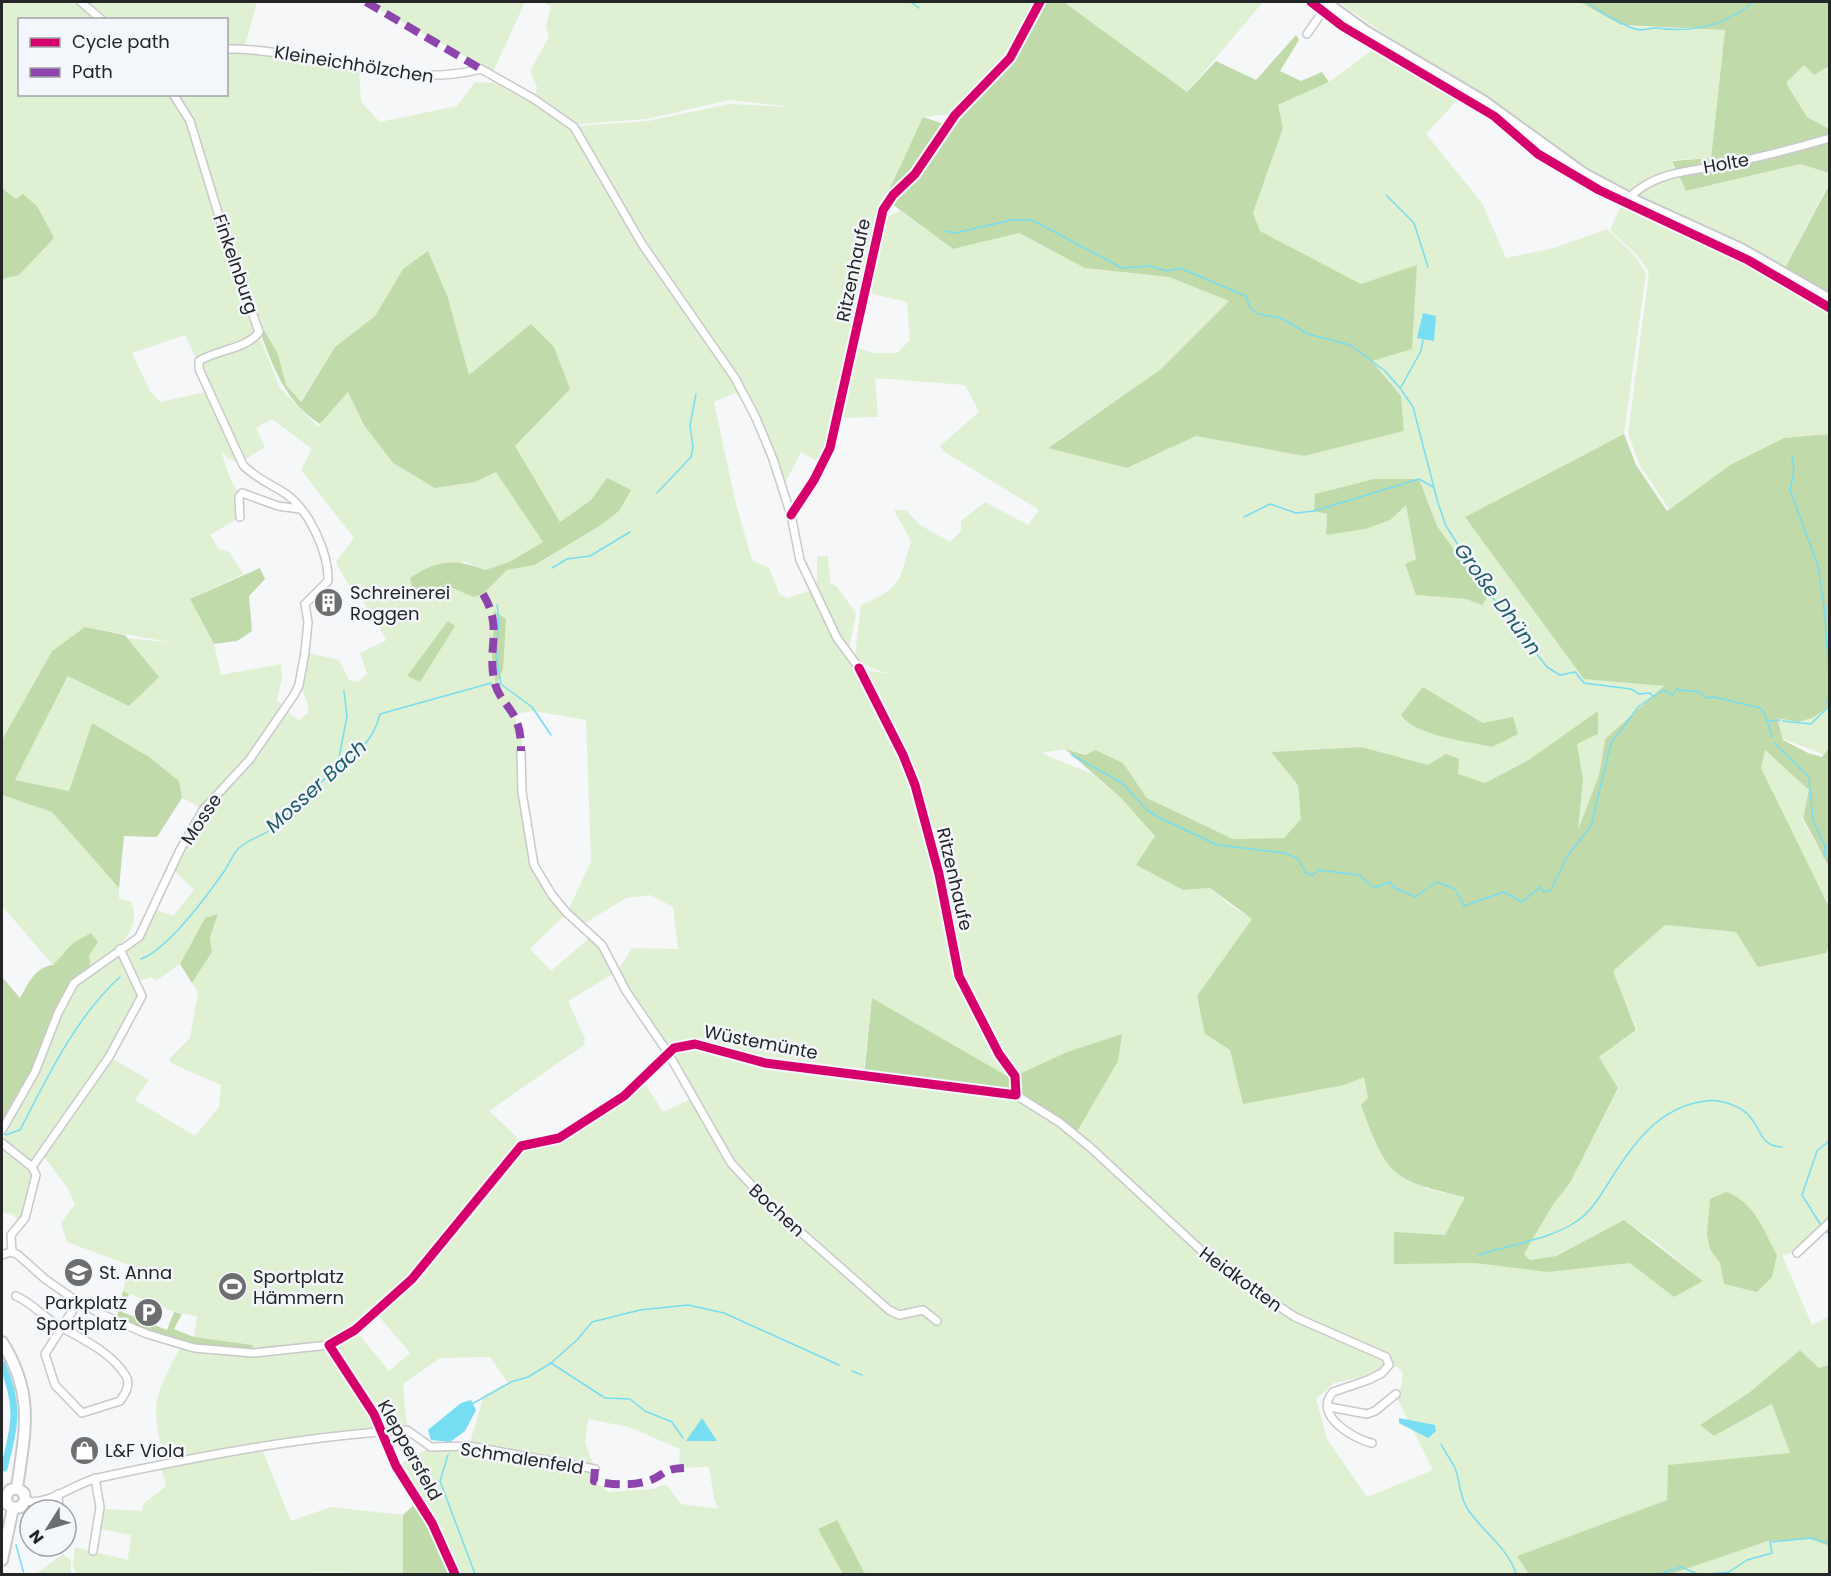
<svg xmlns="http://www.w3.org/2000/svg" width="1831" height="1576" font-family="Poppins,sans-serif">
<style>
.green{fill:#e0f0d2;fill-rule:evenodd}
.forest{fill:#c1daaa}
.water{fill:#76ddf2}
.lines{fill:none;stroke-linecap:round;stroke-linejoin:round}
.stream{stroke:#76ddf2;stroke-width:1.5}
.canal{stroke:#76ddf2;stroke-width:7}
.minor-casing{stroke:#c8c9cb;stroke-width:10}
.primary-casing{stroke:#c8c9cb;stroke-width:14}
.minor{stroke:#fefefe;stroke-width:7}
.primary{stroke:#fefefe;stroke-width:10}
.quiet{stroke:#8e44ad;stroke-width:8;stroke-dasharray:15 8;stroke-linecap:butt}
.cycleway-casing{stroke:#f3f6fb;stroke-width:13}
.cycleway{stroke:#d6006c;stroke-width:9}
.labels{text-anchor:middle;dominant-baseline:central;stroke-width:5;stroke-linejoin:round;paint-order:stroke}
.street-label{font-size:18px;fill:#242526;stroke:#f3f6fb}
.poi-label{font-size:18px;fill:#242526;stroke:#f3f6fb;text-anchor:start}
.water-label{font-size:20px;font-style:italic;fill:#215b67;stroke:#f3f6fb}
</style>
<rect width="100%" height="100%" fill="#f5f7f9"/>
<g class="green">
<polygon points="2,2 257,2 245,46 227,46 226,20 20,20 20,94 169,95 187,123 218,228 257,330 254,337 197,360 185,335 132,353 150,391 160,402 206,392 239,463 227,458 221,450 229,476 239,494 240,517 210,535 219,549 229,552 243,574 190,599 214,644 221,675 281,664 282,678 277,701 284,705 256,747 201,808 182,798 179,781 92,723 69,791 15,780 69,675 159,677 128,638 175,643 85,627 52,651 2,740 2,279 19,275 22,194 16,199 2,188"/>
<polygon points="366,2 525,2 493,72"/>
<path d="M542 2H1038L1008 56 953 114 923 117 881 211 828 446 820 463 801 452 784 485 748 403 734 393 714 402 736 504 752 560 769 568 780 595 787 598 812 590 901 758 912 786 935 875 957 977 1014 1080 872 998 863 1074 801 1069 695 1044 668 1053 616 972 568 1001 585 1039 584 1045 489 1111 519 1139C478 1196 436 1253 383 1301 368 1315 351 1331 332 1340 315 1347 274 1347 254 1350L253 1345 194 1337 197 1316 174 1312 123 1291 129 1265 67 1242 61 1223 75 1204 68 1189 43 1155 32 1164 3 1140 74 983 119 955 139 997 109 1057 149 1080 135 1100 195 1136 219 1107 221 1085 173 1064 169 1059 190 1038 198 992 192 983 212 952 210 937 218 914 205 918 180 964 156 981 152 977 138 981 126 951 141 938 154 909 173 916 194 890 173 869 208 808 286 711 299 720 308 713V704L299 685 305 652 339 660 349 680 358 682 367 674 360 653 387 640 360 597 353 593 336 562 354 538 301 470 312 449 272 419 256 428 265 447 243 461 201 370 202 364 212 357 261 340 280 388 318 427 348 392 364 425 393 463 435 488 475 482 496 471 543 542 509 562 485 570 464 561 413 589 450 587 473 597 483 594 507 570 536 565 601 525 607 479 591 500 560 522 514 446 546 413 531 325 469 375 448 298 403 269 375 316 335 347 300 402 286 385 278 354 264 330 223 226 192 120 175 95 226 94 227 51H244L359 70 361 102 380 122 457 106 475 82 494 83 533 103 573 129 617 201 579 130 580 126 648 121 730 104 794 107 729 100 647 119 578 124 535 96 537 87 530 71 549 37 546 26 551 6ZM494 612 503 668 497 684 492 657ZM534 711 586 720 591 861 567 913 534 865 521 734 513 714ZM650 895 673 907 678 949 632 948 617 972 593 935 551 971 530 949 567 913 582 925 626 898Z"/>
<polygon points="1065,2 1263,2 1187,92"/>
<polygon points="1339,2 1581,2 1622,26 1725,30 1711,158 1672,160 1675,171 1626,192 1543,139 1471,86 1400,45"/>
<path d="M1374 49 1460 97 1426 134 1482 203 1506 258 1554 248 1607 229 1635 256 1646 273 1624 434 1465 517 1665 686 1605 739 1599 775 1577 833 1583 780 1576 744 1597 733 1598 712 1527 761 1485 783 1361 747 1271 752 1298 785 1302 819 1284 838 1233 839 1147 798 1123 763 1065 749 1041 753 1092 774 1120 797 1156 836 1137 866 1183 890 1210 888 1230 905 1255 921 1205 1034 1230 1050 1243 1103 1344 1085 1364 1076 1368 1098 1426 1189 1466 1197 1445 1235 1475 1263H1630L1703 1281 1656 1242 1624 1220 1555 1256 1530 1260 1524 1254 1551 1207 1570 1183 1618 1089 1599 1057 1637 1030 1612 971 1665 925 1736 932 1759 967 1826 952 1829 945V1220L1813 1233 1796 1252 1782 1255 1812 1325 1829 1316V1365L1819 1368 1800 1350 1750 1392 1700 1425 1714 1436 1773 1404 1791 1453 1668 1466 1667 1500 1518 1556 1529 1574H865L836 1520 818 1529 844 1574H455L396 1466 431 1447 469 1446 484 1395 508 1383 490 1357 440 1358 403 1384 407 1430 165 1463C151 1402 152 1401 181 1346 230 1361 277 1354 326 1348L336 1358 334 1347 358 1333 389 1371 410 1353 376 1313 414 1282 520 1151 560 1138 624 1096 642 1079 663 1112 693 1098 671 1054 695 1048 765 1065 1014 1099 1059 1122 1122 1035 1067 1052 1017 1075 1001 1053 961 975 918 784 862 670 889 674 860 664 855 655 861 605C901 589 900 580 911 541L894 510H906L920 525 950 542 961 531V521L985 502 1028 525 1039 510 943 451 940 446 979 412 965 385 875 378 878 417 838 418 854 346 872 353H897L910 340 907 302 869 293 884 218 900 211 953 249 1019 233 1085 268 1169 277 1229 301 1161 369 1048 447 1127 468 1196 436 1304 456 1404 431 1401 396 1372 361 1417 266 1361 284 1260 231 1253 213 1283 128 1277 105 1329 82ZM1401 479H1419L1437 526 1472 574 1482 605 1466 599 1416 595 1405 564 1416 559 1406 504 1365 529 1326 534 1327 514 1334 489ZM1423 687 1483 723 1454 737 1430 733ZM1388 1361 1391 1367H1398L1403 1373 1400 1392 1396 1396 1433 1470 1367 1497 1327 1439 1316 1399 1334 1383 1381 1372ZM588 1419 629 1427 680 1449 679 1468 709 1467 714 1498 718 1509 681 1504 666 1484 653 1489 608 1492 594 1481 595 1469 585 1443Z"/>
<polygon points="1804,65 1814,75 1829,66 1829,129 1807,117 1786,83"/>
<polygon points="1800,164 1829,173 1829,183 1784,270 1633,196 1638,191 1676,173 1687,191"/>
<polygon points="1622,203 1736,256 1829,312 1829,434 1784,438 1730,465 1669,509 1639,464 1628,433 1649,272 1637,255 1610,230"/>
<polygon points="817,556 828,556 830,583 837,587 856,613 849,648 840,638 817,590"/>
<path d="M1826 707H1829V748L1824 755 1782 738 1777 718C1801 723 1806 722 1826 707Z"/>
<polygon points="1764,750 1810,790 1802,819 1829,867 1829,908 1761,769"/>
<path d="M2 795 52 812 119 888V898L131 902C144 932 113 951 91 969L89 955 73 943 53 965 2 906Z"/>
<polygon points="2,1146 33,1174 20,1223 13,1214 2,1212"/>
<polygon points="262,1449 291,1521 331,1507 403,1515 403,1574 322,1572 301,1574 76,1574 73,1565 75,1547 128,1560 131,1535 100,1529 103,1509 142,1511 143,1504 166,1486 161,1468"/>
<polygon points="1810,1539 1829,1546 1829,1574 1671,1574 1768,1541"/>
<polygon points="63,1554 71,1560 71,1574 36,1574"/>
</g>
<g class="forest">
<polygon points="1045,2 1064,2 1187,92 1216,61 1256,80 1296,35 1299,40 1280,71 1301,81 1322,72 1329,82 1278,105 1283,128 1253,213 1260,231 1361,284 1417,265 1412,349 1372,361 1401,396 1404,431 1304,456 1196,436 1127,468 1048,448 1161,369 1229,301 1169,277 1085,268 1019,233 953,249 885,199 923,117 950,126 956,116 1012,60"/>
<polygon points="1580,2 1829,2 1829,66 1814,75 1804,65 1786,83 1807,117 1829,129 1829,173 1800,164 1686,191 1672,161 1711,158 1725,30 1621,25"/>
<polygon points="1829,185 1829,297 1784,270"/>
<polygon points="2,188 16,199 23,194 37,206 54,238 19,275 2,279"/>
<path d="M428 251 448 298 469 375 531 324 554 347 570 389 515 446 560 522 591 500 607 478 631 490 619 511 601 525 535 565 507 570 483 594 473 597 450 587 413 589 410 578C436 560 456 558 485 570L509 562 543 542 496 472 475 482 435 488 393 463 364 425 348 392 320 424C288 404 275 372 262 337L264 330 278 354 286 385 301 402 335 347 375 316 403 269Z"/>
<path d="M1624 434 1636 465 1667 511 1730 465 1784 438 1829 434V707L1812 718 1798 722 1777 718 1783 740 1808 753 1822 757 1829 748V867L1803 818 1809 790 1765 750 1761 768 1829 907V945L1826 953 1758 967 1736 932 1665 925 1613 971 1636 1030 1599 1057 1618 1088 1570 1183 1552 1206 1524 1254 1530 1260 1556 1256 1624 1220 1703 1281 1674 1297 1630 1263 1548 1272 1475 1263 1394 1264V1232L1445 1235 1465 1197C1391 1180 1387 1176 1361 1105L1368 1098 1364 1077 1344 1085 1243 1104 1230 1050 1205 1034 1197 996 1252 919 1210 888 1183 890 1136 865 1155 836 1120 797 1065 749 1086 755 1095 750 1123 763 1147 798 1233 839 1284 838 1301 819 1298 785 1271 752 1361 747 1428 765 1446 754 1459 759 1458 774 1485 783 1527 761 1598 711V734L1577 744 1583 780 1578 830 1599 775 1605 739 1664 686 1584 679 1465 517Z"/>
<polygon points="1374,479 1419,479 1437,526 1488,596 1482,605 1466,599 1416,595 1405,564 1416,559 1406,505 1390,520 1365,529 1326,535 1327,514 1314,511 1315,494"/>
<polygon points="260,568 265,579 249,596 252,631 237,641 214,644 190,599"/>
<polygon points="494,611 506,619 503,669 496,685 492,657"/>
<polygon points="448,621 455,626 420,682 407,676"/>
<polygon points="85,627 125,635 159,677 129,706 68,676 15,780 69,791 92,723 149,757 179,781 182,798 157,837 124,836 119,888 52,812 2,795 2,740 52,651"/>
<path d="M1423 687 1483 723 1513 717 1518 734 1492 747C1467 741 1415 736 1401 715Z"/>
<polygon points="218,914 210,937 212,952 192,983 180,964 205,918"/>
<path d="M91 933 98 942 89 955 91 969 74 983 35 1072 2 1126V977L20 998C28 984 35 967 53 965L73 943Z"/>
<polygon points="872,998 1014,1080 1011,1092 864,1075"/>
<polygon points="1122,1034 1118,1061 1075,1135 1022,1094 1015,1076 1067,1052"/>
<path d="M1726 1192C1755 1202 1763 1230 1777 1255L1772 1277 1757 1292 1724 1284 1720 1263 1710 1249 1707 1235 1710 1199Z"/>
<polygon points="123,1291 129,1294 122,1312 167,1330 174,1312 182,1314 174,1329 194,1337 253,1345 253,1353 194,1348 116,1321"/>
<polygon points="1800,1350 1819,1368 1829,1365 1829,1546 1810,1539 1768,1541 1671,1574 1529,1574 1517,1556 1667,1500 1668,1465 1790,1453 1772,1404 1714,1436 1700,1425 1750,1392"/>
<polygon points="418,1501 455,1574 403,1574 403,1515"/>
<polygon points="837,1520 865,1574 843,1574 818,1529"/>
</g>
<g class="water">
<polygon points="1423,313 1436,316 1434,341 1417,338"/>
<polygon points="471,1400 476,1410 465,1431 450,1442 431,1440 428,1430 461,1403"/>
<polygon points="702,1418 717,1441 686,1441"/>
<polygon points="1399,1418 1435,1425 1436,1431 1428,1438 1399,1423"/>
</g>
<g class="lines">
<g class="stream">
<polyline points="911,2 919,8"/>
<path d="M1587 2C1597 10 1622 25 1635 29 1642 32 1650 27 1658 28 1693 33 1725 26 1753 2"/>
<polyline points="1386,195 1414,223 1428,267"/>
<polyline points="945,231 955,233 1012,220 1032,220 1122,268 1150,266 1167,271 1180,268 1246,296 1250,308 1258,314 1281,318 1308,334 1350,345 1384,370 1400,388 1413,407 1438,503 1446,526 1489,593 1547,667 1560,675 1575,672 1584,683 1631,689 1639,694 1650,693 1653,696"/>
<polyline points="1401,387 1421,351 1423,340"/>
<polyline points="1792,457 1794,471 1790,490 1818,566 1824,606 1830,688"/>
<polyline points="657,493 691,457 693,447 690,425 696,394"/>
<polyline points="1244,517 1270,504 1296,513 1314,511 1419,479 1433,487"/>
<polyline points="552,568 567,559 590,556 630,532"/>
<polyline points="497,605 499,618 496,656 501,684 498,684"/>
<polyline points="502,685 532,707 551,735"/>
<polyline points="1827,703 1830,692"/>
<polyline points="1769,721 1780,720"/>
<polyline points="1783,721 1811,724 1830,705"/>
<polyline points="1774,743 1809,777 1813,820 1825,846 1824,857"/>
<path d="M1072 755 1122 783 1147 810 1158 817 1217 845 1285 853 1298 859 1306 873 1313 875 1319 870 1359 875 1374 888 1390 882 1393 887 1415 897 1437 882 1455 889 1464 906 1504 892 1522 902 1540 887 1544 892 1551 890 1568 855 1591 826 1611 743 1639 706 1663 690 1673 695 1676 689C1689 694 1696 686 1707 698L1714 697 1760 708 1765 714 1772 737"/>
<polyline points="341,766 338,763 347,716 344,691"/>
<path d="M141 959C168 949 207 896 225 870 229 864 232 856 237 850 244 841 262 836 272 829 285 820 292 807 304 796 331 771 371 754 380 714L491 683"/>
<path d="M5 1135 20 1130C48 1076 75 1018 120 977"/>
<polyline points="1822,1227 1802,1195 1817,1151 1830,1140"/>
<polyline points="1825,1231 1830,1234"/>
<path d="M1479 1255C1510 1244 1550 1240 1577 1221 1591 1212 1600 1196 1609 1182 1632 1145 1659 1106 1706 1101 1721 1099 1742 1106 1751 1118 1762 1132 1761 1146 1782 1147"/>
<polyline points="551,1363 605,1398 630,1399 645,1411 672,1422 683,1438"/>
<polyline points="852,1371 862,1375"/>
<polyline points="472,1404 511,1382 528,1377 551,1363 577,1340 592,1322 640,1310 688,1305 724,1313 839,1365"/>
<path d="M1441 1444C1445 1452 1451 1460 1455 1468 1460 1481 1459 1494 1467 1508 1482 1532 1508 1547 1516 1574"/>
<polyline points="448,1455 440,1481 475,1574"/>
<polyline points="16,1545 24,1574"/>
<polyline points="1659,1574 1681,1567 1698,1574"/>
<polyline points="1709,1574 1729,1572 1747,1560 1772,1553 1770,1542 1811,1538 1830,1544"/>
</g>
<path class="canal" d="M2 1364C20 1405 15 1427 4 1468"/>
<defs>
<g id="minor">
<polyline points="81,2 102,20"/>
<polyline points="1307,34 1328,4"/>
<path d="M226 49C311 48 398 91 481 69L534 99 574 127 642 244 735 378 756 418 773 459 791 515 800 560 837 638 859 668 903 755 915 785 939 874 959 976 999 1054 1015 1076 1016 1095"/>
<path d="M1629 198C1656 170 1692 172 1727 164 1761 157 1796 148 1830 138"/>
<polyline points="791,515 814,480 830,448 883,210 893,195 915,174 955,115 1010,58 1040,2"/>
<polyline points="240,517 239,497 242,493 278,506 300,509"/>
<polyline points="521,751 522,792 534,865 552,895 567,913 602,945 626,991 668,1053 731,1163 770,1205 889,1310 899,1315 923,1310 937,1321"/>
<path d="M2 1130 35 1072 58 1013 74 983 139 937 180 850 203 810 250 759 294 695 299 685 305 652 308 622 305 604 328 581C329 553 309 510 286 494 271 484 255 478 243 465L199 369V361C216 350 247 349 259 332L222 226 190 121 173 94"/>
<polyline points="2,1143 32,1167 36,1175 25,1218 11,1235 12,1252"/>
<polyline points="32,1167 109,1057 142,996 120,949"/>
<polyline points="1797,1253 1830,1222"/>
<path d="M2 1255 10 1252 17 1254 45 1279 78 1302 116 1321 147 1334 194 1348 253 1353 329 1345 355 1330 412 1279 521 1146 559 1138 624 1096 674 1048 695 1044 765 1063 1016 1095 1059 1122 1091 1148 1219 1267 1295 1317 1386 1357 1389 1365 1382 1373 1368 1380 1333 1392C1312 1415 1354 1439 1372 1443"/>
<path d="M16 1296C30 1302 41 1314 54 1323 79 1338 110 1350 126 1376 131 1385 125 1394 120 1401L82 1413 55 1385 45 1354 78 1302"/>
<polyline points="329,1345 374,1414 396,1466 432,1523 455,1574"/>
<polyline points="1329,1407 1367,1414 1375,1411 1396,1394"/>
<polyline points="58,1494 59,1510"/>
<path d="M25 1501C50 1506 74 1483 98 1478 200 1456 304 1436 407 1430L431 1447 469 1446 595 1469"/>
<polyline points="93,1551 100,1507 95,1478"/>
<polyline points="42,1552 42,1546"/>
</g>
<g id="primary">
<polyline points="1325,2 1365,31 1483,101 1584,174 1629,198 1741,249 1830,300"/>
<path d="M2 1342C35 1395 25 1430 17 1488"/>
<polyline points="13,1508 21,1507 25,1500 24,1493 17,1488"/>
<polyline points="13,1508 7,1504 6,1496 10,1490 17,1488"/>
<polyline points="2,1560 13,1508"/>
</g>
</defs>
<use href="#minor" class="minor-casing"/>
<use href="#primary" class="primary-casing"/>
<use href="#minor" class="minor"/>
<use href="#primary" class="primary"/>
<g class="quiet">
<polyline points="366,2 481,69"/>
<path d="M483 594C504 629 486 647 495 684 498 695 505 702 511 711 520 724 521 737 521 751"/>
<path d="M595 1469 594 1481C612 1485 631 1486 648 1481 665 1476 660 1469 684 1468"/>
</g>
<defs>
<g id="cycleway">
<polyline points="1311,2 1342,26 1494,116 1538,154 1599,190 1748,260 1830,308"/>
<polyline points="791,515 814,480 830,448 883,210 893,195 915,174 955,115 1010,58 1040,2"/>
<polyline points="455,1574 432,1523 396,1466 374,1414 329,1345 355,1330 412,1279 521,1146 559,1138 624,1096 674,1048 695,1044 765,1063 1016,1095 1015,1076 999,1054 959,976 939,874 915,785 903,755 859,668"/>
</g>
</defs>
<use href="#cycleway" class="cycleway-casing"/>
<use href="#cycleway" class="cycleway"/>
</g>
<defs>
<symbol id="building-disc" viewBox="-11 -11 22 22"><circle r="9.5" fill="#6d6e70" stroke="#f3f6fb"/><path d="M-4-6H4V6H1V3H-1V6H-4ZM-2.5-4.3h1.7v1.8h-1.7ZM.8-4.3h1.7v1.8H.8ZM-2.5-1h1.7V.8h-1.7ZM.8-1h1.7V.8H.8Z" fill="#fff"/></symbol>
<symbol id="school-disc" viewBox="-11 -11 22 22"><circle r="9.5" fill="#6d6e70" stroke="#f3f6fb"/><path d="M0-5L7-2L0 1L-7-2ZM-4 1L0 2.5L4 1V4Q0 6-4 4Z" fill="#fff"/></symbol>
<symbol id="stadium-disc" viewBox="-11 -11 22 22"><circle r="9.5" fill="#6d6e70" stroke="#f3f6fb"/><path d="M0-5a6.5 5 0 1 0 0 10a6.5 5 0 1 0 0-10ZM-3.5-1.8h7v3.6h-7Z" fill="#fff"/></symbol>
<symbol id="parking-disc" viewBox="-11 -11 22 22"><circle r="9.5" fill="#6d6e70" stroke="#f3f6fb"/><path d="M-3.5-5.5H1a3.5 3.5 0 0 1 0 7H-1V5.5H-3.5ZM-1-3.4V-.6H.8a1.4 1.4 0 0 0 0-2.8Z" fill="#fff"/></symbol>
<symbol id="shop-disc" viewBox="-11 -11 22 22"><circle r="9.5" fill="#6d6e70" stroke="#f3f6fb"/><path d="M-5-2.5h2.3a2.7 3.5 0 0 1 5.4 0H5L5.5 6h-11ZM-1.5-2.5h3a1.5 2.3 0 0 0-3 0Z" fill="#fff"/></symbol>
</defs>
<g fill-rule="evenodd">
<use href="#building-disc" x="312" y="586" width="33" height="33"/>
<use href="#school-disc" x="62" y="1256" width="33" height="33"/>
<use href="#stadium-disc" x="216" y="1270" width="33" height="33"/>
<use href="#parking-disc" x="132" y="1296" width="33" height="33"/>
<use href="#shop-disc" x="68" y="1434" width="33" height="33"/>
</g>
<g class="labels">
<g class="street-label">
<text transform="translate(354 64) rotate(9)">Kleineichhölzchen</text>
<text transform="translate(1726 163) rotate(-10)">Holte</text>
<text transform="translate(236 264) rotate(71)">Finkelnburg</text>
<text transform="translate(853 270) rotate(-78)">Ritzenhaufe</text>
<text transform="translate(201 819) rotate(-56)">Mosse</text>
<text transform="translate(955 879) rotate(77)">Ritzenhaufe</text>
<text transform="translate(761 1042) rotate(11)">Wüstemünte</text>
<text transform="translate(777 1210) rotate(43)">Bochen</text>
<text transform="translate(1241 1279) rotate(36)">Heidkotten</text>
<text transform="translate(410 1450) rotate(61)">Kleppersfeld</text>
<text transform="translate(522 1458) rotate(9)">Schmalenfeld</text>
</g>
<g class="poi-label">
<text x="350" y="592">Schreinerei<tspan x="350" dy="21">Roggen</tspan></text>
<text x="99" y="1272">St. Anna</text>
<text x="253" y="1276">Sportplatz<tspan x="253" dy="21">Hämmern</tspan></text>
<text x="127" y="1302" text-anchor="end">Parkplatz<tspan x="127" dy="21">Sportplatz</tspan></text>
<text x="105" y="1450">L&amp;F Viola</text>
</g>
<g class="water-label">
<text transform="translate(1498 599) rotate(54)">Große Dhünn</text>
<text transform="translate(316 786) rotate(-42)">Mosser Bach</text>
</g>
</g>
<rect width="1831" height="1576" fill="none" stroke="#242526" stroke-width="6"/>
<rect x="18" y="18" width="210" height="78" fill="#f3f6fb" stroke="#a0a2a6" stroke-width="1.5"/>
<rect x="30" y="38" width="30" height="9" fill="#d6006c" stroke="#a0a2a6" stroke-width="1.5"/>
<text x="72" y="48" font-size="18" fill="#242526">Cycle path</text>
<rect x="30" y="68" width="30" height="9" fill="#8e44ad" stroke="#a0a2a6" stroke-width="1.5"/>
<text x="72" y="78" font-size="18" fill="#242526">Path</text>
<g transform="translate(48 1528) rotate(233)"><circle r="28" fill="#f3f6fb" stroke="#a0a2a6" stroke-width="1.5"/>
<path d="M0-4.5L10 22L0 15L-10 22Z" fill="#6d6e70"/>
<text y="-9" font-size="16" font-weight="bold" text-anchor="middle" fill="#242526">N</text>
</g>
</svg>
